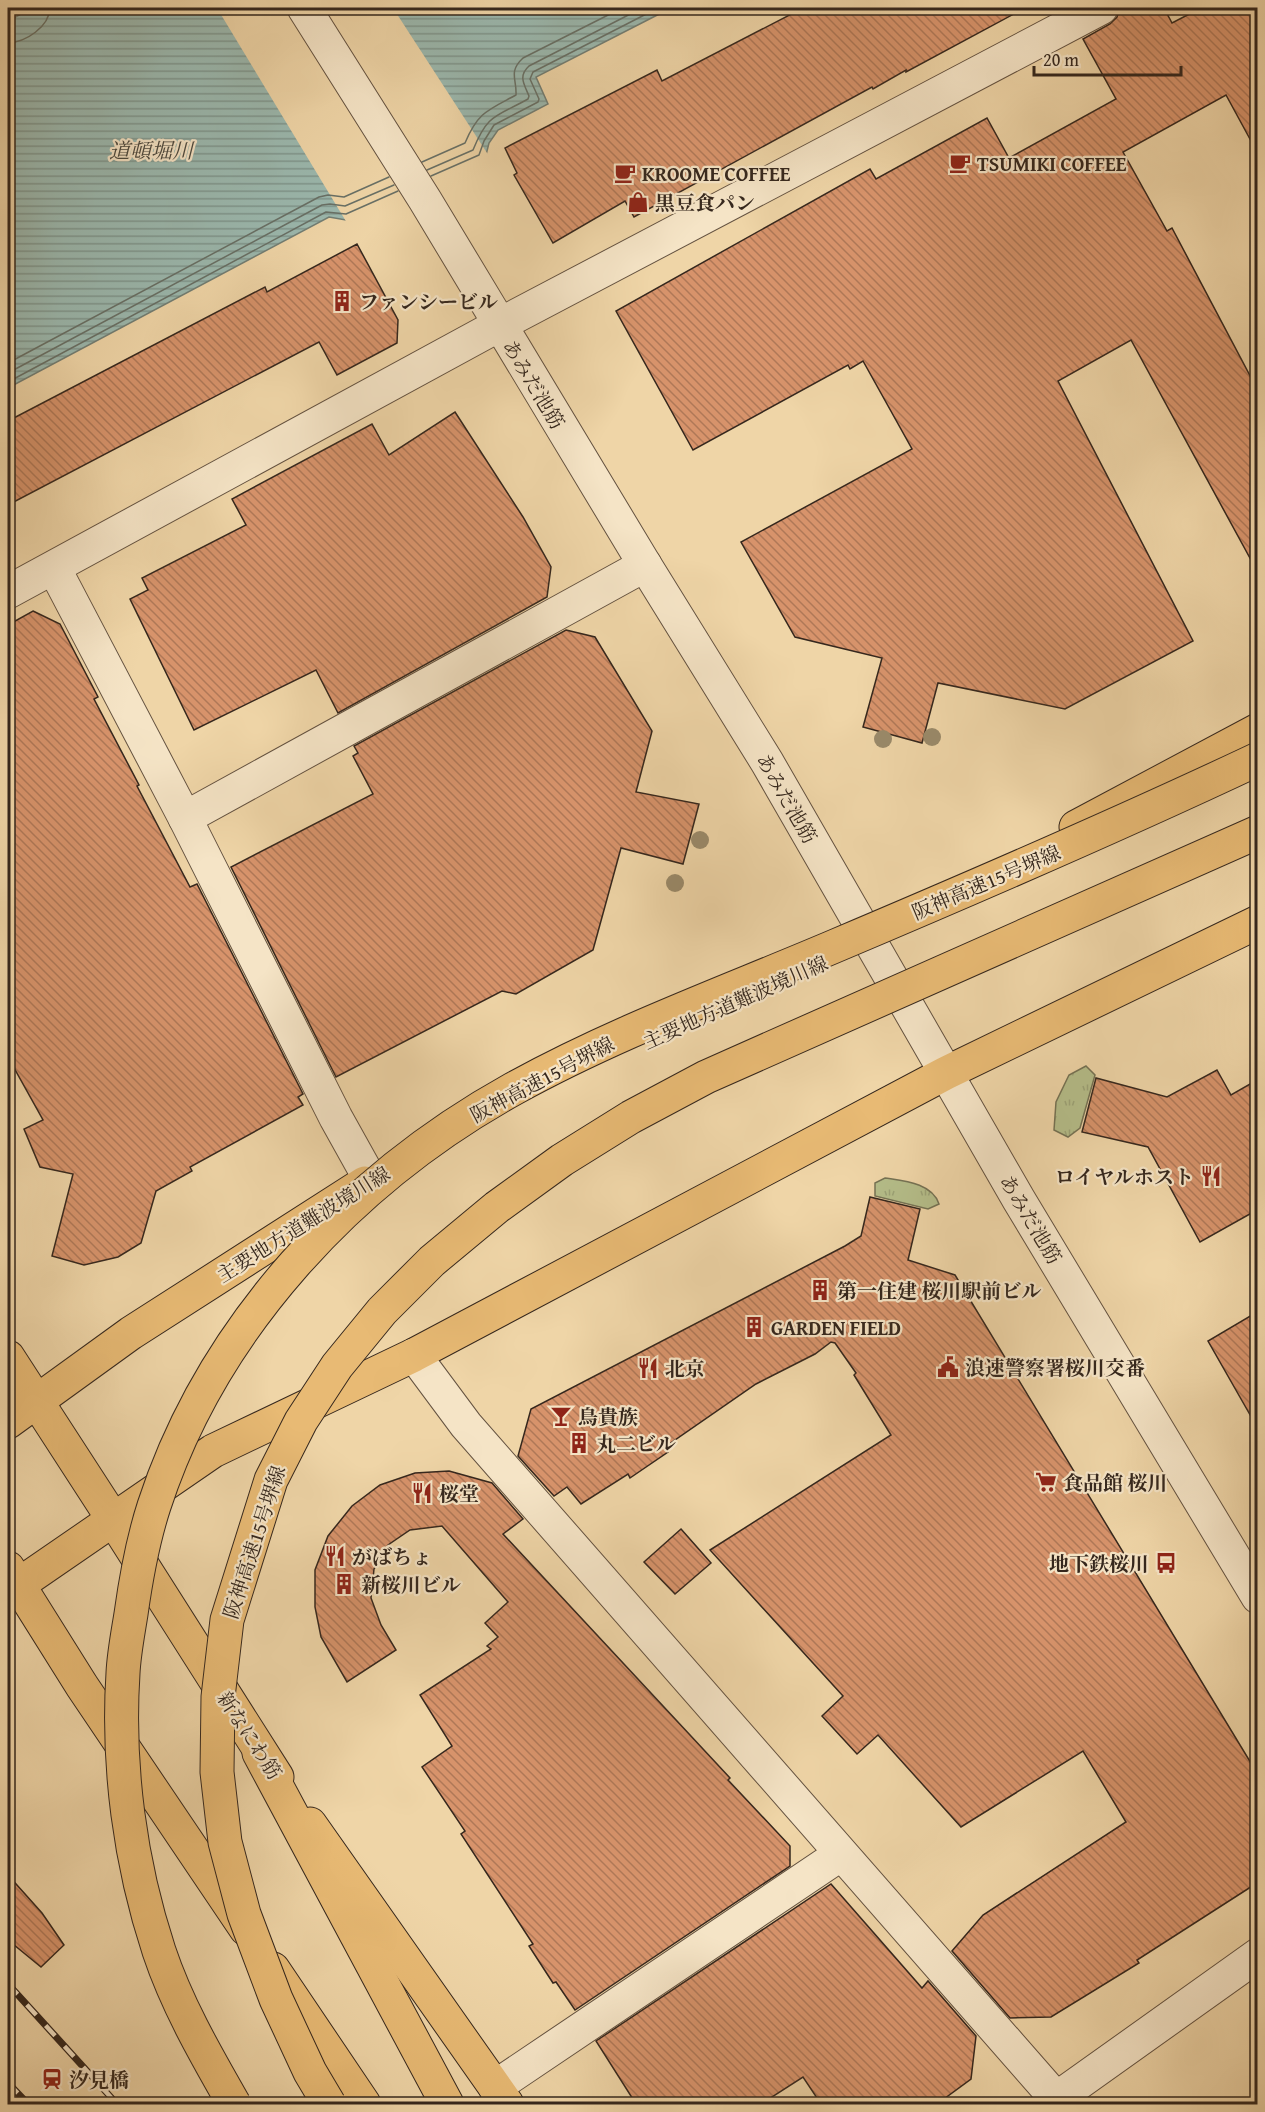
<svg xmlns="http://www.w3.org/2000/svg" width="1265" height="2112" font-family="'Gentium Book Plus','Noto Serif JP',serif">
<style>
.grass{fill:url(#grass-tufts);stroke:#757254;stroke-width:1.5}
.water{fill:url(#water-rules);stroke:#727e74;stroke-width:1.5}
.pier{fill:#efd5a7}
.lines{fill:none;stroke-linecap:round;stroke-linejoin:round}
.shore{stroke:#687066;stroke-width:1.5}
.building{fill:url(#building-back-hatch);stroke:#35271d;stroke-width:1.5}
.minor-casing{stroke:#645240;stroke-width:35}
.tertiary-casing{stroke:#645240;stroke-width:35}
.primary-casing{stroke:#35271d;stroke-width:35}
.motorway-casing{stroke:#35271d;stroke-width:35}
.minor{stroke:#f5e4c6;stroke-width:33}
.tertiary{stroke:#f5e4c6;stroke-width:33}
.primary{stroke:#e8ba74;stroke-width:33}
.motorway{stroke:#e8ba74;stroke-width:33}
.rail-casing{stroke:#35271d;stroke-width:7}
.rail{stroke:#f5e4c6;stroke-width:4.5;stroke-dasharray:14;stroke-linecap:butt}
.motorway-bridge-casing{stroke:#35271d;stroke-width:35;stroke-linecap:butt}
.motorway-bridge{stroke:#e8ba74;stroke-width:33}
.tree{fill:#9a8a6a}
.labels{text-anchor:middle;dominant-baseline:central;stroke-width:4.5;stroke-linejoin:round;paint-order:stroke}
.poi-label{font-size:20px;font-weight:bold;fill:#35271d;stroke:#f5e4c6;text-anchor:start}
.street-label{font-size:20px;fill:#35271d;stroke:#f5e4c6}
.water-label{font-size:21px;font-style:italic;fill:#4e4b41;stroke:#f5e4c6}
</style>
<defs>
<pattern id="grass-tufts" width="24" height="20" patternUnits="userSpaceOnUse" patternTransform="scale(1.5)"><rect width="24" height="20" fill="#b5be8a"/><path d="M3 7l-1-3M5 7V3M7 7l1-3M15 17l-1-3M17 17v-4M19 17l1-3" fill="none" stroke="#9ca377"/></pattern>
<pattern id="water-rules" width="6" height="5" patternUnits="userSpaceOnUse" patternTransform="scale(1.5)"><rect width="6" height="5" fill="#9bb8ae"/><path d="M0 2.5h6" fill="none" stroke="#7f968d"/></pattern>
<pattern id="building-back-hatch" width="6" height="6" patternUnits="userSpaceOnUse" patternTransform="scale(1.5)"><rect width="6" height="6" fill="#d7936b"/><path d="M-1 5l2 2M0 0l6 6M5-1l2 2" fill="none" stroke="#af7857"/></pattern>
</defs>
<rect width="100%" height="100%" fill="#efd5a7"/>
<filter id="stains"><feTurbulence type="fractalNoise" baseFrequency=".00333" numOctaves="4"/><feColorMatrix values="0 0 0 0 .2 0 0 0 0 .09 0 0 0 0 .02 0 0 0 .5 -.17"/></filter>
<radialGradient id="worn" r=".72"><stop offset=".6" stop-color="#630" stop-opacity="0"/><stop offset="1" stop-color="#630" stop-opacity=".3"/></radialGradient>
<g class="grass">
<polygon points="1086,1066 1095,1075 1080,1128 1068,1137 1054,1130 1056,1102 1069,1075"/>
<path d="M885 1178C904 1181 932 1183 939 1204L928 1209 875 1196V1183Z"/>
</g>
<polygon class="water" points="32,8 671,8 536,77 548,104 498,130 489,143 485,159 346,220 329,217 8,388 8,21"/>
<polygon class="pier" points="217,8 393,8 489,156 488,161 347,223"/>
<g class="lines">
<g class="shore">
<path d="M8 43C26 42 49 27 50 8"/>
<path d="M422 162 465 143C478 112 488 110 516 95 517 79 508 72 523 58L622 8"/>
<path d="M427 170 473 150C488 113 496 117 528 99L529 96C524 84 518 76 529 66L642 8"/>
<polyline points="431,176 479,155 484,141 494,125 538,102 539,99 530,79 533,72 658,8"/>
<polyline points="8,363 319,197 328,195 344,197 389,177"/>
<polyline points="8,373 322,205 330,204 345,206 394,185"/>
<polyline points="8,382 326,212 346,214 398,191"/>
</g>
</g>
<g class="building">
<polygon points="803,8 1025,8 906,72 906,70 873,89 872,87 634,217 625,201 553,243 514,175 517,173 505,148 657,70 662,81"/>
<polygon points="1120,8 1164,8 1172,23 1201,8 1257,8 1257,152 1226,95 1123,152 1167,231 1172,228 1257,389 1257,571 1131,340 1058,381 1193,641 1065,709 938,683 922,743 863,727 882,658 795,637 741,542 912,449 863,361 850,369 848,365 693,450 616,311 870,169 876,179 987,118 1009,158 1116,99 1083,39 1110,24 1117,17"/>
<polygon points="357,244 398,320 397,343 337,375 319,342 8,505 8,421 265,287 267,292"/>
<polygon points="455,412 523,517 551,567 547,597 338,713 316,670 194,730 130,599 148,590 142,578 246,525 232,499 372,424 389,455"/>
<polygon points="33,611 60,624 98,697 94,699 139,785 137,786 190,887 197,884 303,1094 298,1097 303,1105 190,1167 192,1171 156,1191 141,1243 118,1257 84,1265 52,1256 73,1174 40,1167 24,1129 43,1120 8,1057 8,625"/>
<polygon points="566,630 595,637 652,731 636,792 699,804 683,864 621,848 593,950 516,994 502,991 336,1077 231,867 373,794 353,756 358,753 354,746"/>
<polygon points="1217,1070 1231,1095 1257,1080 1257,1210 1200,1242 1148,1147 1082,1132 1096,1078 1167,1097"/>
<polygon points="870,1197 920,1209 908,1260 955,1275 1257,1773 1257,1883 1137,1960 1139,1963 1051,2017 1010,2018 952,1951 983,1915 1126,1822 1083,1751 961,1827 878,1735 857,1754 822,1716 843,1696 710,1550 891,1435 854,1375 856,1373 835,1343 831,1342 815,1354 756,1384 665,1447 668,1452 630,1478 628,1474 581,1504 567,1487 554,1496 518,1456 531,1409 845,1246 861,1236"/>
<polygon points="1257,1312 1257,1427 1208,1341"/>
<polygon points="449,1471 492,1483 523,1519 503,1534 730,1778 728,1780 790,1846 790,1866 575,2010 556,1982 553,1983 529,1946 533,1944 461,1834 465,1831 422,1767 452,1746 420,1695 491,1649 487,1646 498,1637 485,1623 508,1602 442,1526 410,1530 388,1545 374,1569 371,1598 381,1625 396,1650 347,1682 321,1637 315,1607 315,1570 328,1536 352,1506 380,1485 415,1473"/>
<polygon points="681,1529 711,1563 675,1594 644,1562"/>
<polygon points="8,1875 42,1913 64,1945 41,1967 8,1940"/>
<polygon points="831,1884 922,1988 928,1981 976,2036 971,2079 937,2104 821,2104 803,2077 761,2104 636,2104 596,2041"/>
</g>
<g class="lines">
<defs>
<g id="minor">
<polyline points="185,818 645,565"/>
<polyline points="414,1355 466,1425 1061,2104"/>
<polyline points="495,2087 841,1854"/>
<polyline points="1049,2104 1258,1955"/>
</g>
<g id="tertiary">
<polyline points="304,8 425,200 645,565 767,762 1019,1200 1258,1597"/>
<polyline points="54,568 185,818 336,1118 370,1179"/>
<polyline points="8,592 499,325 1101,8"/>
</g>
<g id="primary">
<polyline points="1076,827 1258,730"/>
<polyline points="8,1357 113,1519 277,1777"/>
<polyline points="8,1422 131,1333 365,1183"/>
<polyline points="8,1568 82,1686 246,1929"/>
<polyline points="8,1592 213,1451 414,1355 946,1073 1258,922"/>
<polyline points="310,1824 507,2104"/>
<polyline points="273,1969 364,2104"/>
</g>
<polyline id="motorway" points="259,1753 447,2104"/>
</defs>
<use href="#minor" class="minor-casing"/>
<use href="#tertiary" class="tertiary-casing"/>
<use href="#primary" class="primary-casing"/>
<use href="#motorway" class="motorway-casing"/>
<use href="#minor" class="minor"/>
<use href="#tertiary" class="tertiary"/>
<use href="#primary" class="primary"/>
<use href="#motorway" class="motorway"/>
<defs>
<g id="rail">
<polyline points="8,1984 117,2104"/>
<polyline points="8,2083 28,2104"/>
</g>
</defs>
<use href="#rail" class="rail-casing"/>
<use href="#rail" class="rail"/>
<defs>
<g id="motorway-bridge">
<path d="M234 2104C206 2055 177 2005 159 1951 130 1863 117 1766 123 1673 124 1653 128 1633 131 1614 136 1578 143 1540 154 1506 212 1327 351 1179 513 1089 616 1032 727 992 835 946 977 886 1118 825 1258 759"/>
<polyline points="329,2104 310,2072 276,1999 244,1914 225,1842 217,1772 218,1697 227,1620 271,1480 301,1421 337,1366 382,1311 432,1261 497,1207 562,1160 631,1117 706,1077 1258,832"/>
</g>
</defs>
<use href="#motorway-bridge" class="motorway-bridge-casing"/>
<use href="#motorway-bridge" class="motorway-bridge"/>
</g>
<g class="tree">
<circle cx="932" cy="737" r="9"/>
<circle cx="883" cy="739" r="9"/>
<circle cx="700" cy="840" r="9"/>
<circle cx="675" cy="883" r="9"/>
</g>
<defs>
<symbol id="cafe-bare" viewBox="-9 -9 18 18"><path d="M-5.5-4.5H6V0H3Q3 3.5 0 3.5H-2.5Q-5.5 3.5-5.5 0ZM3-3.2v2h1.7v-2ZM-6 4.5H4V6H-6Z" fill="#8f2418" stroke="#f5e4c6" stroke-width="2.5" paint-order="stroke"/></symbol>
<symbol id="shop-bare" viewBox="-9 -9 18 18"><path d="M-5-2.5h2.3a2.7 3.5 0 0 1 5.4 0H5L5.5 6h-11ZM-1.5-2.5h3a1.5 2.3 0 0 0-3 0Z" fill="#8f2418" stroke="#f5e4c6" stroke-width="2.5" paint-order="stroke"/></symbol>
<symbol id="building-bare" viewBox="-9 -9 18 18"><path d="M-4-6H4V6H1V3H-1V6H-4ZM-2.5-4.3h1.7v1.8h-1.7ZM.8-4.3h1.7v1.8H.8ZM-2.5-1h1.7V.8h-1.7ZM.8-1h1.7V.8H.8Z" fill="#8f2418" stroke="#f5e4c6" stroke-width="2.5" paint-order="stroke"/></symbol>
<symbol id="restaurant-bare" viewBox="-9 -9 18 18"><path d="M-5-6h1v4h1v-4h1v4h1v-4h1v5L-1.5 .5V6h-2V.5L-5-1ZM5-6V6H3V1.5H1.5Q1.5-4 5-6Z" fill="#8f2418" stroke="#f5e4c6" stroke-width="2.5" paint-order="stroke"/></symbol>
<symbol id="civic-bare" viewBox="-9 -9 18 18"><path d="M-.6-6.5H3V-4.5H.6V-3L4-1V1h2V6H-6V1h2V-1L-.6-3ZM-1.2 2.5V6h2.4V2.5Z" fill="#8f2418" stroke="#f5e4c6" stroke-width="2.5" paint-order="stroke"/></symbol>
<symbol id="bar-bare" viewBox="-9 -9 18 18"><path d="M-6-5H6L.8 .8V4.5H3.5V6h-7V4.5H-.8V.8Z" fill="#8f2418" stroke="#f5e4c6" stroke-width="2.5" paint-order="stroke"/></symbol>
<symbol id="supermarket-bare" viewBox="-9 -9 18 18"><path d="M-6-5.5h2.5l.6 2H6L4.5 2H-2.5L-4.4-4H-6ZM-1.5 3.2a1.3 1.3 0 1 0 .1 0ZM3 3.2a1.3 1.3 0 1 0 .1 0Z" fill="#8f2418" stroke="#f5e4c6" stroke-width="2.5" paint-order="stroke"/></symbol>
<symbol id="bus-bare" viewBox="-9 -9 18 18"><path d="M-5-6H5V4H4V6H2V4H-2V6H-4V4H-5ZM-3.5-4V0h7V-4ZM-3.5 1.2v1.5H-2V1.2ZM2 1.2v1.5H3.5V1.2Z" fill="#8f2418" stroke="#f5e4c6" stroke-width="2.5" paint-order="stroke"/></symbol>
<symbol id="station-bare" viewBox="-9 -9 18 18"><path d="M-3-6H3Q5-6 5-4V2Q5 4 3 4L4.5 6H3L1.5 4h-3L-3 6H-4.5L-3 4Q-5 4-5 2V-4Q-5-6-3-6ZM-3.5-4v3h7v-3ZM-3.5 1v1.5H-2V1ZM2 1v1.5H3.5V1Z" fill="#8f2418" stroke="#f5e4c6" stroke-width="2.5" paint-order="stroke"/></symbol>
</defs>
<g fill-rule="evenodd">
<use href="#cafe-bare" x="945" y="148" width="30" height="30"/>
<use href="#cafe-bare" x="610" y="158" width="30" height="30"/>
<use href="#shop-bare" x="623" y="187" width="30" height="30"/>
<use href="#building-bare" x="327" y="286" width="30" height="30"/>
<use href="#restaurant-bare" x="1196" y="1161" width="30" height="30"/>
<use href="#building-bare" x="805" y="1275" width="30" height="30"/>
<use href="#building-bare" x="739" y="1312" width="30" height="30"/>
<use href="#civic-bare" x="933" y="1352" width="30" height="30"/>
<use href="#restaurant-bare" x="633" y="1353" width="30" height="30"/>
<use href="#bar-bare" x="546" y="1401" width="30" height="30"/>
<use href="#building-bare" x="564" y="1428" width="30" height="30"/>
<use href="#supermarket-bare" x="1031" y="1467" width="30" height="30"/>
<use href="#restaurant-bare" x="407" y="1478" width="30" height="30"/>
<use href="#restaurant-bare" x="320" y="1541" width="30" height="30"/>
<use href="#bus-bare" x="1151" y="1548" width="30" height="30"/>
<use href="#building-bare" x="329" y="1569" width="30" height="30"/>
<use href="#station-bare" x="37" y="2064" width="30" height="30"/>
</g>
<g class="labels">
<g class="poi-label">
<text x="977" y="163">TSUMIKI COFFEE</text>
<text x="642" y="173">KROOME COFFEE</text>
<text x="655" y="202">黒豆食パン</text>
<text x="359" y="301">ファンシービル</text>
<text x="1194" y="1176" text-anchor="end">ロイヤルホスト</text>
<text x="837" y="1290">第一住建 桜川駅前ビル</text>
<text x="771" y="1327">GARDEN FIELD</text>
<text x="965" y="1367">浪速警察署桜川交番</text>
<text x="665" y="1368">北京</text>
<text x="578" y="1416">鳥貴族</text>
<text x="596" y="1443">丸二ビル</text>
<text x="1063" y="1482">食品館 桜川</text>
<text x="439" y="1493">桜堂</text>
<text x="352" y="1556">がばちょ</text>
<text x="1149" y="1563" text-anchor="end">地下鉄桜川</text>
<text x="361" y="1584">新桜川ビル</text>
<text x="69" y="2079">汐見橋</text>
</g>
<g class="street-label">
<text transform="translate(534 384) rotate(59)">あみだ池筋</text>
<text transform="translate(787 798) rotate(60)">あみだ池筋</text>
<text transform="translate(986 882) rotate(-23)">阪神高速15号堺線</text>
<text transform="translate(735 1002) rotate(-24)">主要地方道難波境川線</text>
<text transform="translate(542 1079) rotate(-28)">阪神高速15号堺線</text>
<text transform="translate(1031 1219) rotate(59)">あみだ池筋</text>
<text transform="translate(303 1224) rotate(-32)">主要地方道難波境川線</text>
<text transform="translate(254 1542) rotate(-72)">阪神高速15号堺線</text>
<text transform="translate(250 1735) rotate(57)">新なにわ筋</text>
</g>
<g class="water-label">
<text x="151" y="150">道頓堀川</text>
</g>
</g>
<rect width="1265" height="2112" fill="none" stroke="#efd5a7" stroke-width="30"/>
<rect x="9" y="9" width="1247" height="2094" fill="none" stroke="#35271d" stroke-width="3"/>
<rect x="15" y="15" width="1235" height="2082" fill="none" stroke="#35271d" stroke-width="1.5"/>
<path d="M1034 66v9h147v-9" fill="none" stroke="#35271d" stroke-width="3"/>
<text x="1043" y="66" font-size="18" fill="#35271d" stroke="#f5e4c6" stroke-width="4.5" paint-order="stroke">20 m</text>
<rect width="100%" height="100%" filter="url(#stains)"/>
<rect width="100%" height="100%" fill="url(#worn)"/>
</svg>
